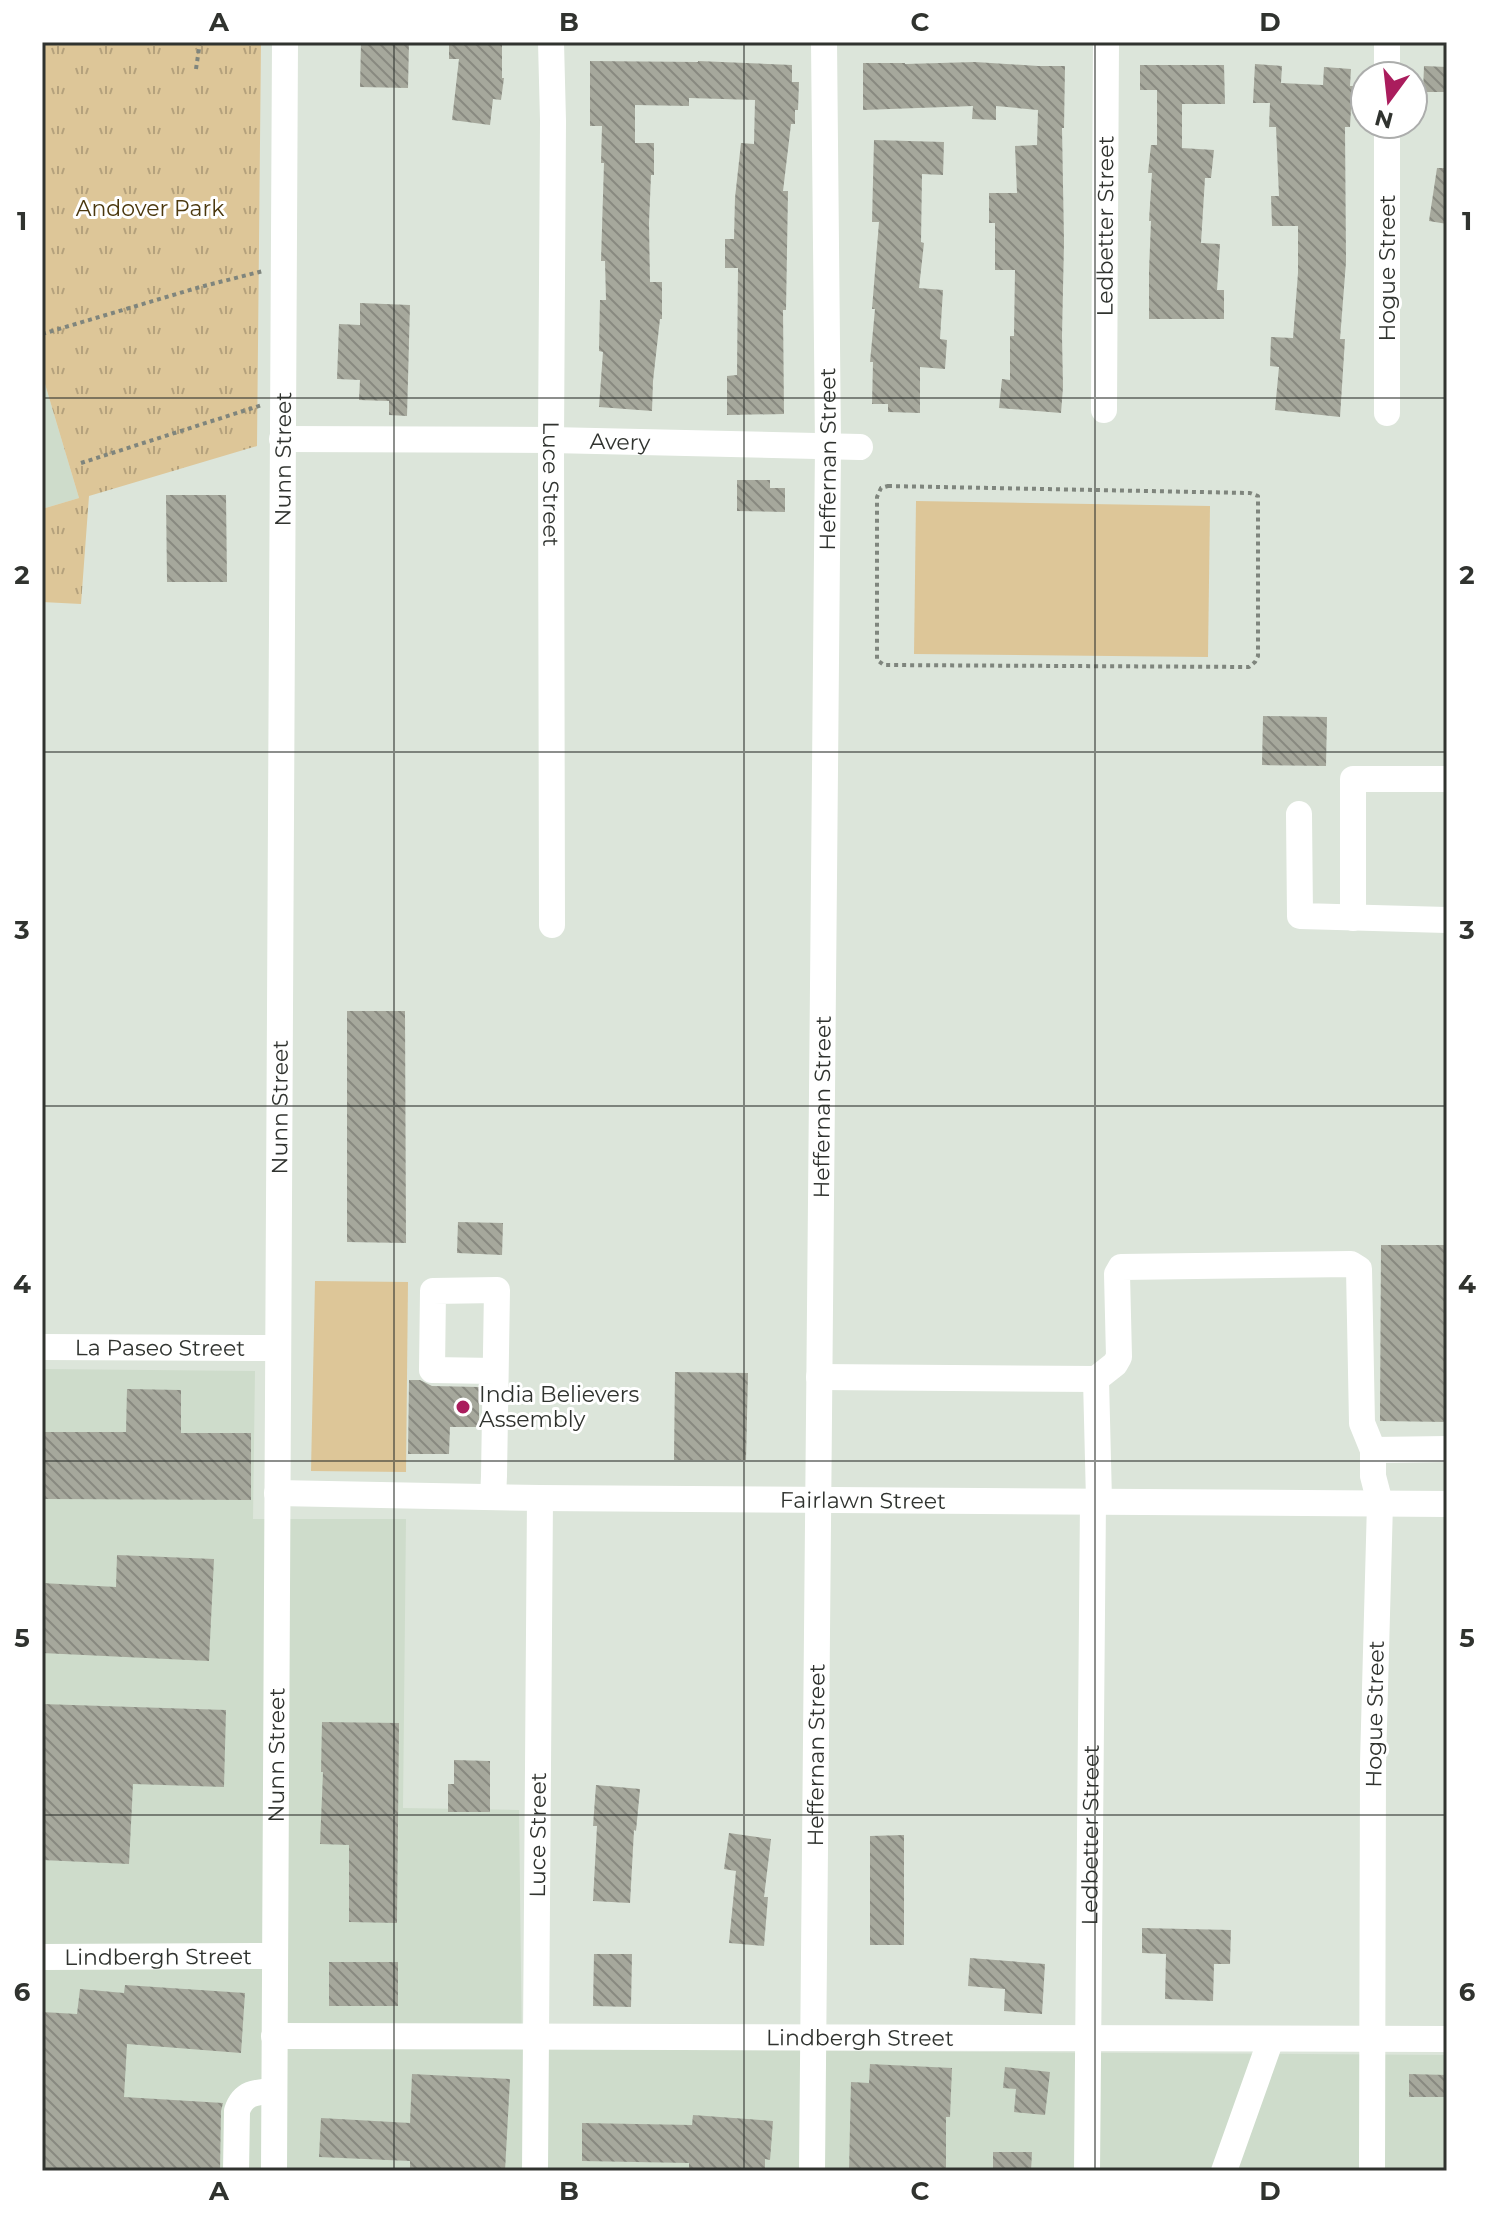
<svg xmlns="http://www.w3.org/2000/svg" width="1489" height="2213" font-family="Montserrat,sans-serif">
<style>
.built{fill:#cedccb}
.green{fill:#ddc698}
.park{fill:url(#park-tufts)}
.building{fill:url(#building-back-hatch)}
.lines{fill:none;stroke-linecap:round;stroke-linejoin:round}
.path{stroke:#7f857d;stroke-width:4;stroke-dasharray:4 4;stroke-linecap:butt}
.minor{stroke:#fff;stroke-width:26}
.grid{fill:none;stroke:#30332f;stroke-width:2;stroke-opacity:0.55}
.poi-dot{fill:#aa1d5d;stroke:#fff;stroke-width:3}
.labels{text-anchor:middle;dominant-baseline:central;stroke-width:6;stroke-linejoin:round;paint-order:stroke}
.park-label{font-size:22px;fill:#4b380e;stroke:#fff}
.street-label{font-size:22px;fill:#30332f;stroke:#fff}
.poi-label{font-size:22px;fill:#30332f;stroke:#fff;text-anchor:start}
.neatline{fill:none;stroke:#30332f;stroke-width:3}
.grid-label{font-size:26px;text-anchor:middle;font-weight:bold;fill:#30332f}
</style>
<defs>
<pattern id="park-tufts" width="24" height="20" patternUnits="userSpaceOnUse" patternTransform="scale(2)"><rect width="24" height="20" fill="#ddc698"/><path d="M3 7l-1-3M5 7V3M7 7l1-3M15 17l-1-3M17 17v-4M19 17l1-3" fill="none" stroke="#b4a17c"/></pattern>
<pattern id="building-back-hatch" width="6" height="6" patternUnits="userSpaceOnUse" patternTransform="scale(2)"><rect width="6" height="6" fill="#a6a89c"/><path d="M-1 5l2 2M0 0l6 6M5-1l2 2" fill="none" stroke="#888980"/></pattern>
</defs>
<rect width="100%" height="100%" fill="#dce5da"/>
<g class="built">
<polygon points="42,374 79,498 42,509"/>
<polygon points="42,1369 255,1371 253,1519 406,1519 403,1808 519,1810 522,2049 1447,2055 1447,2171 42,2171"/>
</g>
<g class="green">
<polygon points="916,501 1210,506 1208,657 914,654"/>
<polygon points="315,1281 408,1282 406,1472 311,1471"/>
</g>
<polygon class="park" points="42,42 261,42 257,446 89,496 81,604 42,602 42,509 79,498 42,374"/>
<g class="building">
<polygon points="361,42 409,42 408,88 360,87"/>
<polygon points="449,42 502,42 502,78 504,78 501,100 493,99 490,125 452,120 459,59 449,59"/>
<polygon points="590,61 698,62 698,61 792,65 792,82 799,82 798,110 795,110 795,124 791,124 783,191 788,191 786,310 783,310 784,414 727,415 727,376 737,375 738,268 725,268 725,239 734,239 735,198 741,143 754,144 755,100 689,98 689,106 635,105 635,143 654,143 654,175 651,175 649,223 650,282 662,282 662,319 660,319 653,381 652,411 599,407 603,352 599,351 600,300 606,300 605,261 601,261 604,163 601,163 602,126 590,126"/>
<polygon points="975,62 1038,66 1065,66 1064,128 1062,128 1064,242 1062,336 1063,387 1061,413 999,408 1002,379 1010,380 1010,336 1014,336 1015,270 995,270 995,223 989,223 989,193 1017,193 1015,146 1037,145 1038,110 996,106 996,120 972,119 973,106 863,110 863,63 905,63 905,64"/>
<polygon points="1255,64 1282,66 1281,83 1323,85 1324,67 1351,69 1350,86 1359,86 1357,110 1351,109 1350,127 1345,127 1346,262 1340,339 1345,339 1340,417 1275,410 1279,367 1270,366 1271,337 1293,338 1298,273 1298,226 1272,226 1271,196 1279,196 1276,127 1269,127 1270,103 1253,103"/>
<polygon points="1140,65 1224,65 1225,104 1182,104 1182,148 1214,150 1211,178 1205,178 1201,243 1220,244 1217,290 1224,290 1224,319 1149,319 1149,271 1151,221 1149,221 1152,173 1148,173 1151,145 1157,145 1157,90 1140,90"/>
<polygon points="1424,66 1447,67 1447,92 1423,92"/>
<polygon points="874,140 944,142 943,175 922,174 921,242 924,243 919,288 943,290 940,339 947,340 945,369 920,367 920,413 888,412 888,404 872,404 873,362 870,362 875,309 872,309 879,222 872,222"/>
<polygon points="1437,168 1447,168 1447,224 1429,221"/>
<polygon points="360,303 410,305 407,416 389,415 389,401 359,400 360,380 337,379 339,324 360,325"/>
<polygon points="737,480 770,480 770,488 785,488 785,512 737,511"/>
<polygon points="166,495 226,495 227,582 167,582"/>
<polygon points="1263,716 1327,717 1326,766 1262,765"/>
<polygon points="347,1011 405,1011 406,1243 347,1242"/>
<polygon points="458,1222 503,1223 502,1255 457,1253"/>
<polygon points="1381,1245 1447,1245 1447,1422 1380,1421"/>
<polygon points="675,1372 748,1373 746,1460 674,1460"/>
<polygon points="409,1380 420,1380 432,1386 479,1387 479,1427 450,1427 449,1454 408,1454"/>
<polygon points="127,1389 181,1390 181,1433 251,1433 251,1500 42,1499 42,1432 126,1432"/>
<polygon points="117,1555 214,1559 209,1661 42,1653 42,1583 116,1587"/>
<polygon points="42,1704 226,1710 224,1787 133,1784 129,1864 42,1860"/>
<polygon points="322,1722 399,1723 397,1923 349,1922 349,1845 320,1844 323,1772 321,1772"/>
<polygon points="454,1760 490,1761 490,1812 448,1812 448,1784 454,1784"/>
<polygon points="596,1785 640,1789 636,1831 634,1830 630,1903 593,1901 597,1826 593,1826"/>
<polygon points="729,1833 771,1839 764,1897 768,1897 764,1946 729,1943 736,1871 724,1869"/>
<polygon points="904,1835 904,1945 870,1945 870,1836"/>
<polygon points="1142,1928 1231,1930 1230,1964 1214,1964 1213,2001 1165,1999 1166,1954 1142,1953"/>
<polygon points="594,1954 632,1954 631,2007 593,2006"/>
<polygon points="970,1958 1045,1964 1042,2014 1004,2011 1005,1989 968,1986"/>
<rect x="329" y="1962" width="69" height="44"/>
<polygon points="125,1985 245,1993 241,2053 127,2044 124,2097 223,2103 221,2111 220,2171 42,2171 42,2012 77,2014 80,1989 124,1993"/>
<polygon points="870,2064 952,2068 950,2117 946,2117 946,2171 849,2171 851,2082 869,2083"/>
<polygon points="1005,2067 1050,2072 1045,2115 1014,2112 1016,2089 1003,2088"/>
<polygon points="412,2074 510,2079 505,2171 410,2171 410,2161 319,2157 321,2118 410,2123"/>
<polygon points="1409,2074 1447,2075 1447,2097 1409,2097"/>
<polygon points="693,2115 773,2121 770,2160 765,2159 765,2171 689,2171 689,2163 582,2161 582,2123 692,2125"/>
<polygon points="993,2152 1032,2152 1031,2171 993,2171"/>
</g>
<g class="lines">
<g class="path">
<polyline points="196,69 200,42"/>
<polyline points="42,334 200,287 263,271"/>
<polyline points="81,463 262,405"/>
<polygon points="888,486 1250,493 1258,496 1258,656 1255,662 1249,667 884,665 877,660 877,497 881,488"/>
</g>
<g class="minor">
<path id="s1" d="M551 42 553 121 551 440 552 925"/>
<polyline points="1387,42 1387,76"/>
<polyline points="1387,124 1387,413"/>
<path id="s2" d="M1104 410 1106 42"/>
<path id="s3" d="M282 439 551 440 860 447"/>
<polyline points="1299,814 1300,916 1447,920"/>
<polyline points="1353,918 1353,779 1447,779"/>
<path id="s4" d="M42 1347 278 1348"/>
<polyline points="819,1377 1096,1379"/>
<polyline points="1373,1450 1447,1449"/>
<path id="s5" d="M277 1493 540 1498 1447 1504"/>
<polyline points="493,1497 494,1476 497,1290 433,1291 432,1370 495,1371"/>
<polyline points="1099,1501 1096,1379 1115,1364 1119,1357 1117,1274 1121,1267 1351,1264 1359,1269 1362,1423 1373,1450 1373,1476 1380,1503 1373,1763 1372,2171"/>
<path id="s6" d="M42 1957 274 1956"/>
<path id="s7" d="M274 2036 1447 2039"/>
<path d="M236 2171 237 2111C243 2092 257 2092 274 2091"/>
<path id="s8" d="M274 2171 285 42"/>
<path id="s9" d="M535 2171 540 1498"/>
<path id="s10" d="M812 2171 828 446 824 42"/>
<path id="s11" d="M1087 2171 1093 1501"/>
<polyline points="1224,2171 1271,2039"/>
</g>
</g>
<path class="grid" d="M394 42V2171M744 42V2171M1095 42V2171M42 398H1447M42 752H1447M42 1106H1447M42 1461H1447M42 1815H1447"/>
<circle class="poi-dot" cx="463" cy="1407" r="8"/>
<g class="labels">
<g class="park-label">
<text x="150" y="208">Andover Park</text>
</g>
<g class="street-label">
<text stroke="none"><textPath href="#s2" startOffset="184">Ledbetter Street</textPath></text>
<text transform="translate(1387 268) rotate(-90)">Hogue Street</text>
<text stroke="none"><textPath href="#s3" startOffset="338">Avery</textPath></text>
<text stroke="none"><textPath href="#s8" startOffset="1712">Nunn Street</textPath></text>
<text stroke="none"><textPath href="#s10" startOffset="1712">Heffernan Street</textPath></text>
<text stroke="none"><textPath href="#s1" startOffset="442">Luce Street</textPath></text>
<text stroke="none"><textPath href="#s8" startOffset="1064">Nunn Street</textPath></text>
<text stroke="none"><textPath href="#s10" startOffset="1064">Heffernan Street</textPath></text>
<text stroke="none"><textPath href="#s4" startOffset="118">La Paseo Street</textPath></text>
<text stroke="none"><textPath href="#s5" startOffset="586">Fairlawn Street</textPath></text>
<text transform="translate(1375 1714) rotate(-89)">Hogue Street</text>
<text stroke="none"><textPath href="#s8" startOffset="416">Nunn Street</textPath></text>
<text stroke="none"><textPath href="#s10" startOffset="416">Heffernan Street</textPath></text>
<text stroke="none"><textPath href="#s9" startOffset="336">Luce Street</textPath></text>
<text stroke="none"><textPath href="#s11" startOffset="336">Ledbetter Street</textPath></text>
<text stroke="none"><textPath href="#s6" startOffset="116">Lindbergh Street</textPath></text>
<text stroke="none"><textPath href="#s7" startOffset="586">Lindbergh Street</textPath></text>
</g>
<g class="poi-label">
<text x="479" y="1394">India Believers<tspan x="479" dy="25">Assembly</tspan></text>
</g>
</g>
<rect width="1489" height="2213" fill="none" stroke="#ffffff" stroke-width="88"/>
<g transform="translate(1389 100) rotate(195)"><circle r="38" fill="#ffffff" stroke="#acadac" stroke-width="2"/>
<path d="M0-6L14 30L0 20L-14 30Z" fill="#aa1d5d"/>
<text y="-12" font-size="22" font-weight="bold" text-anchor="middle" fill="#30332f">N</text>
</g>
<rect x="44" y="44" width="1401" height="2125" class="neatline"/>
<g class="grid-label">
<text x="219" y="31">A</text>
<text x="569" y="31">B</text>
<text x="920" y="31">C</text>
<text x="1270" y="31">D</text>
<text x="22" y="230">1</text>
<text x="1467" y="230">1</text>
<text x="22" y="584">2</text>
<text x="1467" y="584">2</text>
<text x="22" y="939">3</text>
<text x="1467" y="939">3</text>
<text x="22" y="1293">4</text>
<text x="1467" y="1293">4</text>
<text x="22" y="1647">5</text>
<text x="1467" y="1647">5</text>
<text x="22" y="2001">6</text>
<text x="1467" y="2001">6</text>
<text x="219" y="2200">A</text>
<text x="569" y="2200">B</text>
<text x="920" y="2200">C</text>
<text x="1270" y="2200">D</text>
</g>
</svg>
